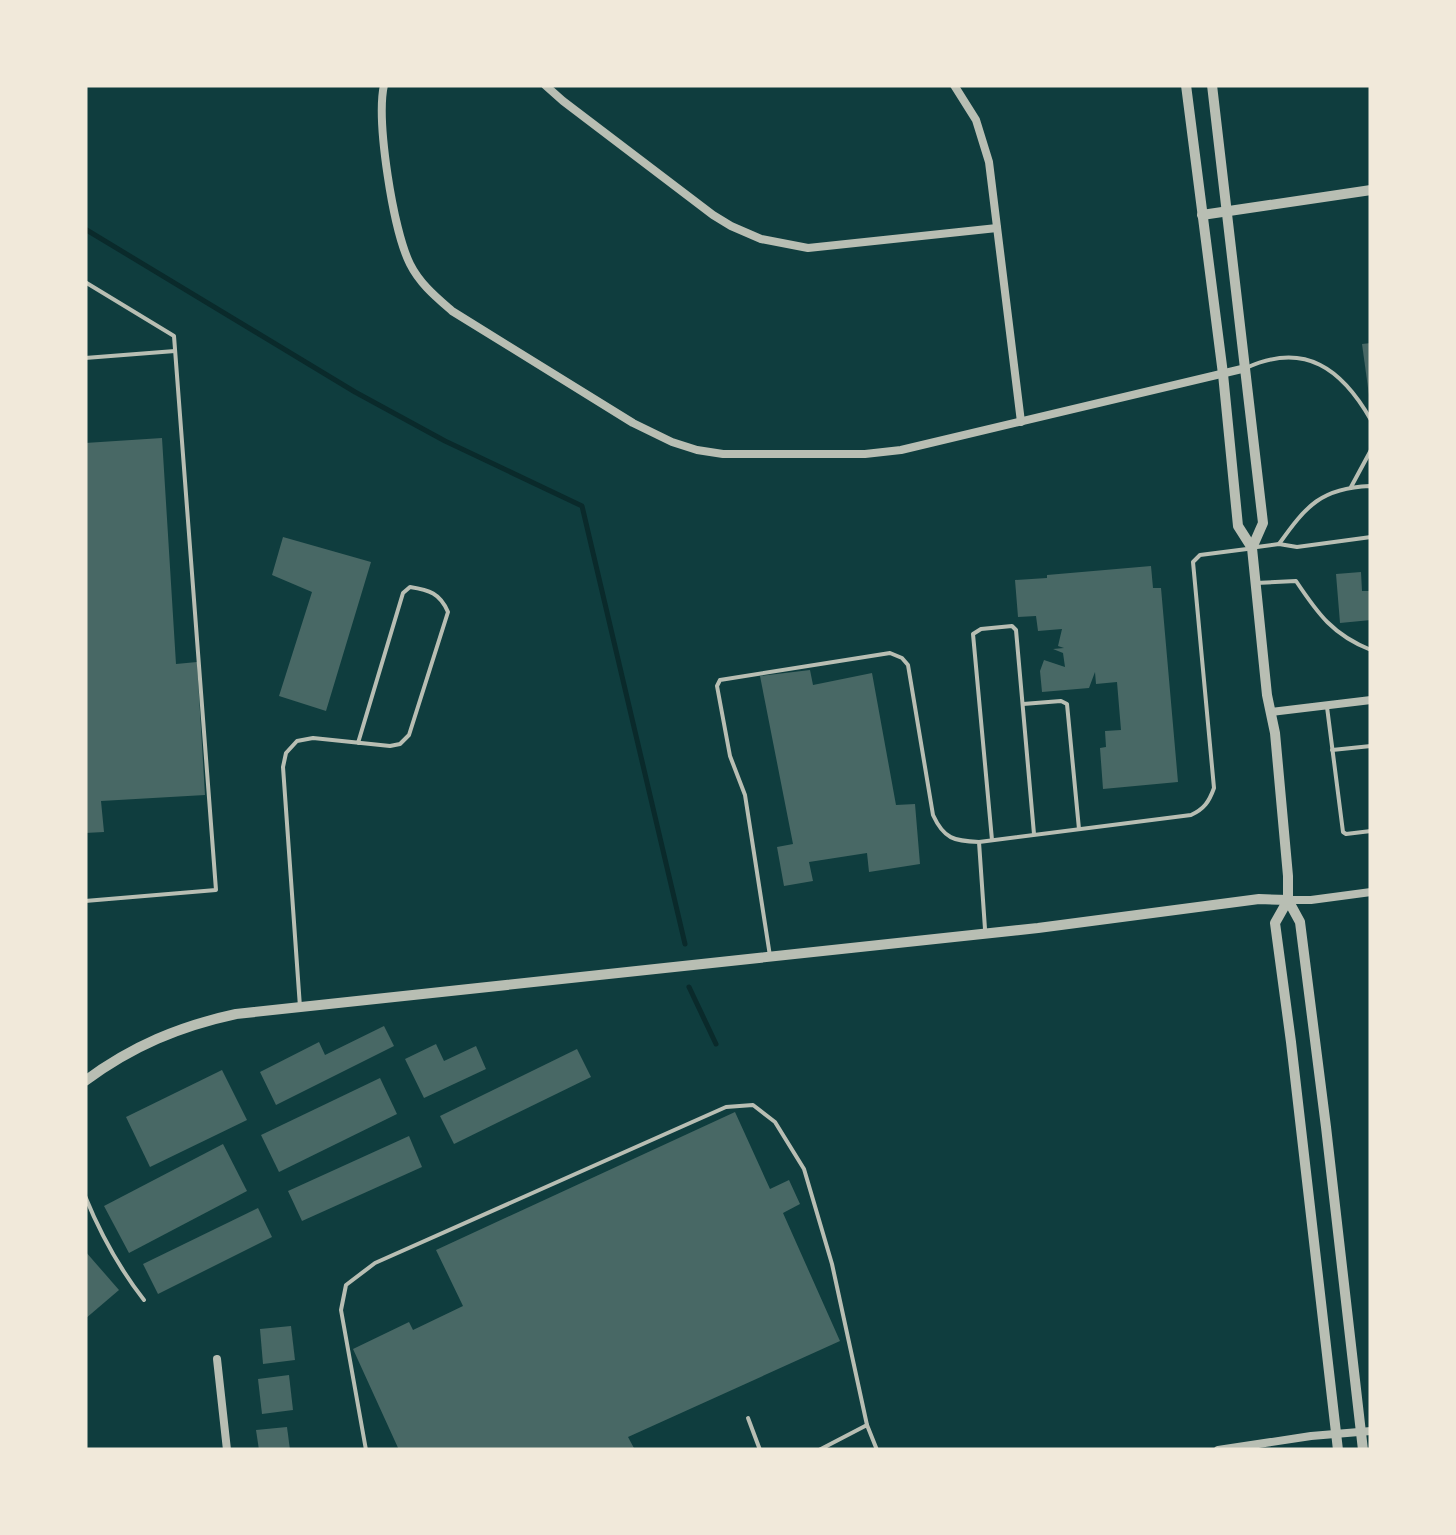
<svg xmlns="http://www.w3.org/2000/svg" width="1456" height="1535" font-family="'Work Sans',sans-serif">
<style>
.lines{fill:none;stroke-linecap:round;stroke-linejoin:round}
.stream{stroke:#0a2a2b;stroke-width:5}
.building{fill:#486865}
.service{stroke:#b8beb3;stroke-width:4}
.minor{stroke:#b8beb3;stroke-width:8}
.tertiary{stroke:#b8beb3;stroke-width:10}
</style>
<rect width="100%" height="100%" fill="#0f3d3e"/>
<g class="lines">
<g class="stream">
<polyline points="85,229 355,392 445,441 582,506 685,944"/>
<polyline points="689,987 716,1044"/>
</g>
</g>
<g class="building">
<polygon points="1371,343 1371,395 1369,395 1362,344"/>
<polygon points="162,438 176,664 197,662 205,795 101,801 104,832 85,833 85,443"/>
<polygon points="283,537 371,562 326,711 279,696 312,592 272,575"/>
<polygon points="1151,566 1153,588 1161,588 1178,782 1103,789 1100,748 1106,747 1105,731 1121,730 1117,682 1096,684 1095,672 1089,688 1042,692 1040,671 1044,660 1065,667 1063,653 1053,649 1064,648 1058,646 1062,629 1038,631 1036,616 1018,617 1015,580 1047,578 1047,575"/>
<polygon points="1361,572 1362,591 1371,591 1371,620 1340,623 1336,574"/>
<polygon points="810,670 813,685 872,673 896,805 915,804 920,864 869,872 867,853 809,862 813,881 784,886 777,847 793,844 760,676"/>
<polygon points="384,1026 394,1046 276,1105 260,1072 319,1042 325,1055"/>
<polygon points="436,1044 444,1061 476,1046 486,1069 424,1098 405,1059"/>
<polygon points="577,1049 591,1077 454,1144 440,1116"/>
<polygon points="222,1070 247,1120 150,1167 126,1117"/>
<polygon points="380,1078 397,1114 279,1172 261,1135"/>
<polygon points="735,1112 770,1189 789,1180 800,1204 783,1213 840,1341 628,1437 635,1450 399,1450 353,1349 409,1322 413,1330 463,1306 436,1250"/>
<polygon points="409,1136 422,1167 302,1221 288,1191"/>
<polygon points="223,1144 247,1191 129,1253 104,1206"/>
<polygon points="258,1208 272,1237 158,1294 143,1264"/>
<polygon points="85,1251 119,1290 85,1319"/>
<polygon points="291,1326 295,1360 263,1364 260,1329"/>
<polygon points="289,1375 293,1410 262,1414 258,1379"/>
<polygon points="287,1427 290,1450 259,1450 256,1430"/>
</g>
<g class="lines">
<g class="service">
<polyline points="85,282 174,336 216,890 85,901"/>
<polyline points="85,358 175,351"/>
<path d="M1246 368C1305 341 1342 369 1371 420"/>
<polyline points="1351,487 1371,450"/>
<path d="M1279 544C1306 506 1321 488 1370 486L1371 488"/>
<polyline points="1257,547 1279,544 1297,547 1371,537"/>
<path d="M1256 583 1296 581C1318 614 1333 635 1371 650"/>
<polyline points="1023,704 1061,701 1067,704 1079,829"/>
<polyline points="1327,707 1343,832 1346,834 1371,831"/>
<polyline points="1332,750 1371,746"/>
<polyline points="992,840 973,634 981,629 1012,626 1016,630 1034,834"/>
<path d="M979 842 1191 815C1204 809 1209 802 1214 788L1193 562 1200 555 1247 549"/>
<path d="M770 956 745 795 730 756 717 686 720 680 890 653 902 658 908 665 933 815C944 839 954 841 979 842L985 929"/>
<path d="M300 1007 283 767 286 753 297 741 313 738 390 746 400 744 409 735 448 612C440 593 429 590 410 587L403 593 358 743"/>
<path d="M85 1196C100 1233 119 1268 144 1300"/>
<polyline points="748,1418 760,1450"/>
<polyline points="366,1450 341,1310 346,1285 375,1263 726,1107 753,1105 775,1122 804,1169 832,1264 867,1425"/>
<polyline points="819,1450 867,1425 877,1450"/>
</g>
<g class="minor">
<path d="M384 85C376 121 393 230 410 264 420 284 436 297 452 311L633 423 672 442 697 450 723 454H865L901 450 1246 368"/>
<polyline points="545,85 563,101 713,215 731,226 761,239 808,248 997,228"/>
<polyline points="954,85 976,120 989,162 1021,422"/>
<polyline points="1271,712 1371,700"/>
<polyline points="1288,900 1311,900 1371,892"/>
<polyline points="217,1359 227,1450"/>
<polyline points="1218,1450 1311,1436 1371,1431"/>
</g>
<g class="tertiary">
<polyline points="1186,85 1223,374 1238,526 1252,548 1267,695 1275,733 1288,876 1288,900 1275,923 1291,1042 1338,1450"/>
<polyline points="1212,85 1263,523 1252,548"/>
<polyline points="1202,215 1371,190"/>
<polyline points="1288,900 1300,922 1326,1127 1363,1450"/>
<path d="M85 1081C132 1046 180 1026 236 1014L1038 928 1259 899 1288 900"/>
</g>
</g>
<rect width="1456" height="1535" fill="none" stroke="#f1e9da" stroke-width="175"/>
</svg>
